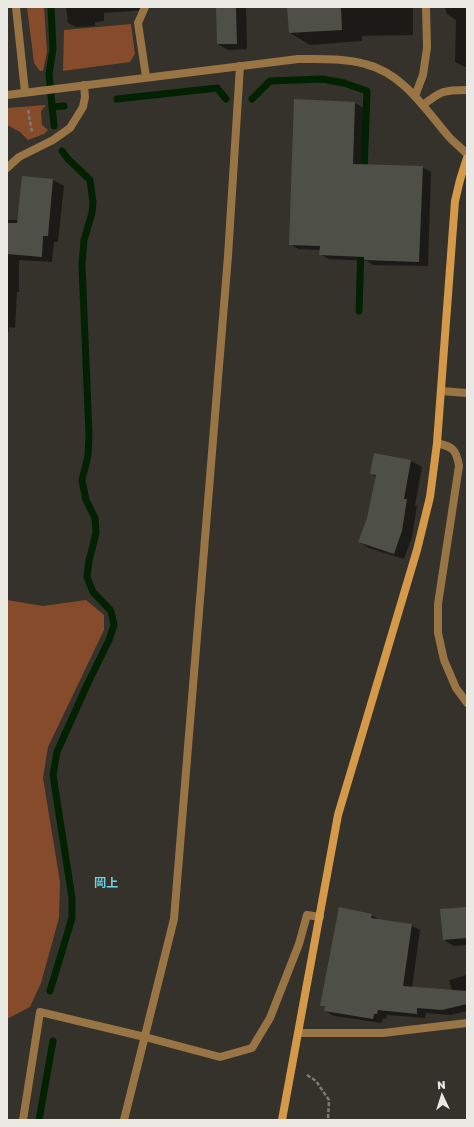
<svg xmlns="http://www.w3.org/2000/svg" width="474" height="1127" font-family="'Golos Text','Noto Sans JP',sans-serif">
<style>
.green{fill:#864b2a}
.shadow{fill:#0007}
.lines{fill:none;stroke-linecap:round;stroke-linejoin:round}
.stream{stroke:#022101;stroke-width:7}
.building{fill:#4e5048}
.path{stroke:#7c7b74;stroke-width:2.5;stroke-dasharray:4 2;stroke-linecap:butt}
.lane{stroke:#997545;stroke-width:8}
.street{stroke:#997545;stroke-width:8}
.secondary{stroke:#d49949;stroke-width:8}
.labels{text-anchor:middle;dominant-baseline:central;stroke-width:3.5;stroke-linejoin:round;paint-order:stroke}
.neighbourhood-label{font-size:12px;font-weight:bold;fill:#6bd2e7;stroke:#34322a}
</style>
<rect width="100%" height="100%" fill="#34322a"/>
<g class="green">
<polygon points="27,7 44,7 47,52 43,71 40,71 34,63"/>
<polygon points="131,24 135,54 130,62 63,71 64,30"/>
<polygon points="46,105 41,111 42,125 48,130 44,134 28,140 20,132 7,125 7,108"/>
<polygon points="7,600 43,606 86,600 104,615 104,630 48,747 43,778 60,882 59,918 41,983 30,1007 7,1019"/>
</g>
<g class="shadow">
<polygon points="66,7 146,7 146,10 104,13 104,21 95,22 95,26 76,27 68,23"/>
<polygon points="217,7 246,7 247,49 228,50 218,44"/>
<polygon points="288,7 413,7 413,35 362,36 362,41 310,45 290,33"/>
<polygon points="445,7 467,7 467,68 455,62 456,20 447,14"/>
<polygon points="295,100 355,103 364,108 361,165 422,167 431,172 428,266 373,265 367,261 329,259 320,254 320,250 298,249 290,244"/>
<polygon points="23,178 53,180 64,186 58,242 54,242 52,262 19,260 19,292 17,292 15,328 9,327 9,332 7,332 7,220 19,220"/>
<polygon points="374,454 411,461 422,467 415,505 417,506 412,537 404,559 369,548 359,542 368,518 376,477 371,473"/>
<polygon points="467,908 467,945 454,946 444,940"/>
<polygon points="371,915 380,920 411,925 420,930 412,988 452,991 449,980 467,975 467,1011 451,1015 426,1013 425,1018 387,1015 386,1019 383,1018 382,1023 334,1016 325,1011 326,1007 321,1005"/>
</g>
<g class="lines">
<g class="stream">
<polyline points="51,7 53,49 49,74 54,126"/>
<polyline points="117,99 217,88 226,99"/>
<polyline points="252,99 270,81 322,79 344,83 367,91 364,173"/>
<polyline points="52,107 64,106"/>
<polyline points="359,311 361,247"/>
<polyline points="50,991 72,918 72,898 53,775 57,752 87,685 109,640 114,625 111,611 93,592 87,577 89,561 96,533 95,518 86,500 82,480 88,456 89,435 82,265 84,240 92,213 93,202 90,180 68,159 62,151"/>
<polyline points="39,1120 53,1041"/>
</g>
</g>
<g class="building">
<polygon points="216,7 236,7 237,44 217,44"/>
<polygon points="287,7 341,7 342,30 289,33"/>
<polygon points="294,99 355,102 353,164 423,166 419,262 364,260 364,257 319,255 320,246 289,245"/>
<polygon points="22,176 53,179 48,236 43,236 42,257 7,254 7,223 17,223"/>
<polygon points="374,453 411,460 404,499 407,499 402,531 394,554 358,542 367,518 376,475 370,474"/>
<polygon points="339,907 372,914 371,918 412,924 403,986 467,991 467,1004 442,1010 417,1008 417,1014 378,1010 377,1014 374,1014 373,1019 324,1011 325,1006 320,1006"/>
<polygon points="467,907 467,938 443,940 440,909"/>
</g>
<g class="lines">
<g class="path">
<polyline points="28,110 32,132"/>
<polyline points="307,1075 316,1081 329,1100 328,1120"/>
</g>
<g class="lane">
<polyline points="415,96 423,75 427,48 426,7"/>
<path d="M423 105C441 91 443 90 467 90"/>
<polyline points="299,1033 383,1033 467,1023"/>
</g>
<g class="street">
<polyline points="16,7 25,92"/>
<polyline points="145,7 138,23 146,77"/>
<path d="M7 95 298 59C320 59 344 58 365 64 403 73 425 109 449 137 455 143 461 148 467 154"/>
<polyline points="7,168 19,157 53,140 70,128 83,107 85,97 84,85"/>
<polyline points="441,391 467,393"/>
<path d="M437 443C453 447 456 449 459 466L438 604V633L444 660 456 688 467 703"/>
<polyline points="23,1120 40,1012 145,1037 220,1057 252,1048 270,1018 299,944 307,915 320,917"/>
<polyline points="124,1120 174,919 228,256 240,66"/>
</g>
<polyline class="secondary" points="282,1120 338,815 417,550 430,497 437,443 455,201 460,180 467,158"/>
</g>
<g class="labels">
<g class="neighbourhood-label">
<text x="106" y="882">岡上</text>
</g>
</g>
<rect width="474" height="1127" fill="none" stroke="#eae9e4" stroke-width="16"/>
<g transform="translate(442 1095) rotate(356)" stroke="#34322a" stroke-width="3" paint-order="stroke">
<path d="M0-3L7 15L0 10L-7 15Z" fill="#eae9e4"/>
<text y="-6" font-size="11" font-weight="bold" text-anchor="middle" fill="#eae9e4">N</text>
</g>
</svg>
